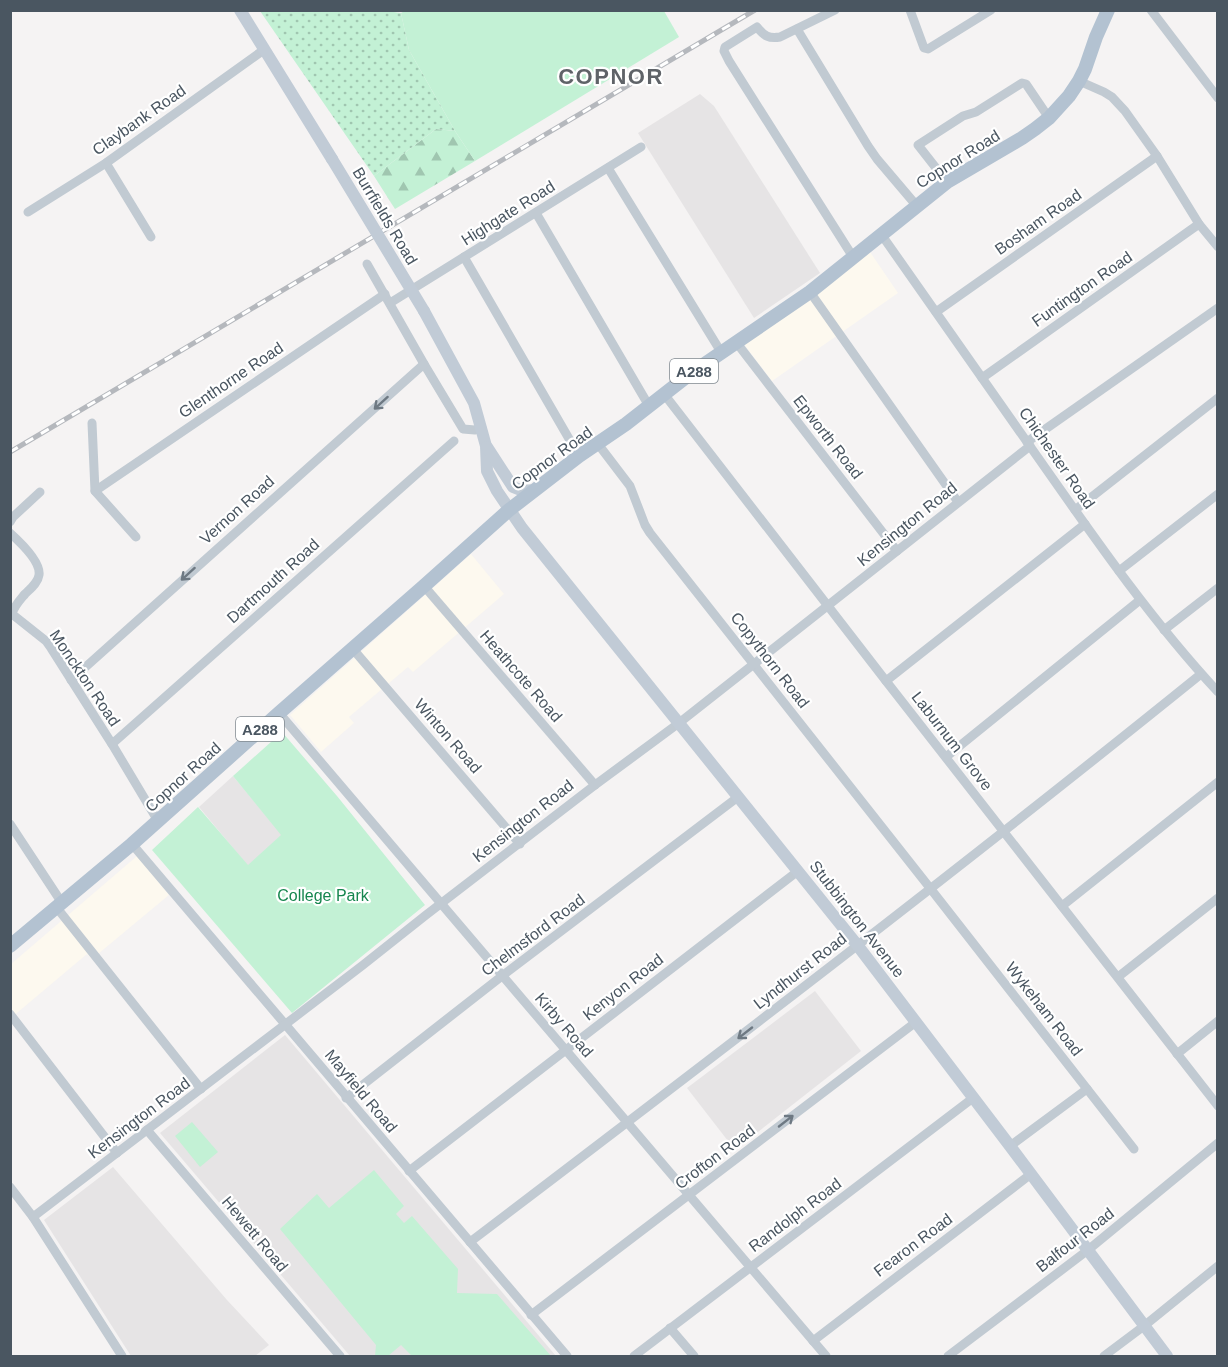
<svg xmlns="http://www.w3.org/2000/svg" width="1228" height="1367" font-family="Arial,sans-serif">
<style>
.commercial{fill:#fdf9ef}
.education{fill:#e6e4e5}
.forest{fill:url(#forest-firs)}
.park{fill:#c3f1d5}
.garden{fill:url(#garden-dots)}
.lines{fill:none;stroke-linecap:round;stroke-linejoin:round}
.street{stroke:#c1cad2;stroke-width:9}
.secondary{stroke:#c1cbd6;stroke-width:12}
.primary{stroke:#b3c2d1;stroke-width:14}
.rail-casing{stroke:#b5b8bd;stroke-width:5}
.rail{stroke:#fff;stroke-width:3;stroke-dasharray:9;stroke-linecap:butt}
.secondary-bridge{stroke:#c1cbd6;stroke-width:12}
.oneway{stroke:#6e7983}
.labels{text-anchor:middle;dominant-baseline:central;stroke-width:4.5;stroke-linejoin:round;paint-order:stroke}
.shield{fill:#fff;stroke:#808990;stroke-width:1.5}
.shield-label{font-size:15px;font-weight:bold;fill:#4a5661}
.street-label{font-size:16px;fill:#4a5661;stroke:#fff}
.park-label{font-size:16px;fill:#17864f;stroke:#fff}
.district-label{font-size:22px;font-weight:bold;letter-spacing:1.5px;fill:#5f6368;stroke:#fff}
</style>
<defs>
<pattern id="forest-firs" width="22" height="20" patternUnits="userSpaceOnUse" patternTransform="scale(1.5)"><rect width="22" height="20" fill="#c3f1d5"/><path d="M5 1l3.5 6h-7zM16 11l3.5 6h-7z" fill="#a0c6b0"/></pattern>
<pattern id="garden-dots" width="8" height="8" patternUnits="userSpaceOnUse" patternTransform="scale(1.5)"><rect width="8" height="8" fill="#c3f1d5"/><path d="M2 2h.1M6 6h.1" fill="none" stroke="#a0c6b0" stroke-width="1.8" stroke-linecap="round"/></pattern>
</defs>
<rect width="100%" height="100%" fill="#f5f3f3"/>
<g class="commercial">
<polygon points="870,252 898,293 772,381 744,344"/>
<polygon points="471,554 504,594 413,672 408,667 349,717 354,723 321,752 290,715"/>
<polygon points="137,856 169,895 92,959 87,954 11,1018 11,964"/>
</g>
<g class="education">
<polygon points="700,94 714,106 820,273 754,318 638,133"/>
<polygon points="233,776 282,835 248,866 199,807"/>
<polygon points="815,991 861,1051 735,1150 687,1088"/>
<polygon points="285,1035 556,1356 350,1356 160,1133"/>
<polygon points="113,1167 227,1300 269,1345 255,1356 131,1356 44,1220"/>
</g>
<polygon class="forest" points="436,129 455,131 475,161 395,209 374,176"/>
<g class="park">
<polygon points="406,10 664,11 679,37 475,161 455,131 409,50 401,13"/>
<polygon points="282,732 337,796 425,905 292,1013 152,850 198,807 248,865 281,835 233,776"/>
<polygon points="192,1122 218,1152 200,1167 175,1136"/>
<polygon points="374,1170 404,1206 396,1214 404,1223 412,1216 458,1269 457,1293 497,1294 551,1356 412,1356 401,1345 388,1356 375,1356 376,1345 280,1229 317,1194 329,1208"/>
</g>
<polygon class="garden" points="393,10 394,12 401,13 409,50 455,131 436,129 374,176 260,11"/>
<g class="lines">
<g class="street">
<path d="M835 10 780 37C769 39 764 36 757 27L725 47 724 51 729 61 853 257"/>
<polyline points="910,10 924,48 928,49 991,10"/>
<polyline points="1151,10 1218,98"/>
<polyline points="797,29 868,146 877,159 916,205"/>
<polyline points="1079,81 1104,92 1112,97 1125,111 1157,156 1199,224 1218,247"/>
<polyline points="106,163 151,237"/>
<polyline points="608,168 721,352"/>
<polyline points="947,182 918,145 963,116 976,112 1022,83 1026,84 1049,118"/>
<polyline points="28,212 106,163 265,49"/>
<polyline points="536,213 649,406"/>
<path d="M881 234C936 312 991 390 1046 469 1100 546 1154 623 1218 692"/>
<polyline points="464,257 579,456"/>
<polyline points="367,264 424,364 463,429 475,430 482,428"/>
<polyline points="810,292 958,502"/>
<polyline points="390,303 641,147"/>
<polyline points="936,312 1157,156"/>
<polyline points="736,342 897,551"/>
<polyline points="982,378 1199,224"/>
<polyline points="664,394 886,681 1218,1106"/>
<polyline points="92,423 95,491 136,537"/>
<polyline points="1027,442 1218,308"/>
<polyline points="598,444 630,486 645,525 650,533 930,888 1134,1149"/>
<polyline points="95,491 385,294"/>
<polyline points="1075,510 1218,398"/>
<polyline points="10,522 13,517 40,492"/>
<path d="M10 533C20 542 41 562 39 575 38 583 30 589 25 594 20 600 14 606 12 614L46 641 51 648 112 744 158 821"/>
<polyline points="1119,571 1218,494"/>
<polyline points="424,586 595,785"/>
<polyline points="1164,630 1218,588"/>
<polyline points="352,648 520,844"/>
<polyline points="71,680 424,364"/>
<polyline points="886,681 1085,524"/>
<polyline points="279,713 826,1356"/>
<polyline points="112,744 454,441"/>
<polyline points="946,757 1140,600"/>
<polyline points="10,824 62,903"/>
<polyline points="132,844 567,1356"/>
<polyline points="1062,906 1218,782"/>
<polyline points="57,908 201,1089"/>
<polyline points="1118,977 1218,898"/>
<polyline points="10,1014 117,1153"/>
<polyline points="1177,1054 1218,1021"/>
<polyline points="346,1098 502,976 738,797"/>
<polyline points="147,1130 340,1356"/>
<polyline points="1010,1146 1087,1089"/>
<polyline points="409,1171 798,871"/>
<polyline points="10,1187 33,1217 122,1356"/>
<polyline points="33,1217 363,965 426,915 595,785 679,723 1030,446"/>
<path d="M470 1242C716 1055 961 868 1201 674"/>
<polyline points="531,1315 916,1022"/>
<polyline points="670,1328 694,1356"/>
<polyline points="813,1341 1031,1174"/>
<polyline points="634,1356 973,1098"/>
<polyline points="948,1356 1088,1250 1218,1143"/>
<polyline points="1104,1356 1144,1326 1218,1266"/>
</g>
<g class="secondary">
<polyline points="240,10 332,159"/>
<polyline points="424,311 474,403 486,446 487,471 497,491 522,528 858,946 1010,1146 1167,1356"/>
<polyline points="487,447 513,487 523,491 535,490"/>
</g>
<polyline class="primary" points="10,946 132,844 279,713 424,586 509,510 579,456 626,424 690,374 810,292 947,182 1022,138 1035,129 1049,118 1069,96 1079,81 1085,69 1096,37 1108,10"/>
<defs>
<polyline id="rail" points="10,452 755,10"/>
</defs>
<use href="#rail" class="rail-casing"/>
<use href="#rail" class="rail"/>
<polyline class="secondary-bridge" points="332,159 424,311"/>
</g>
<defs><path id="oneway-shaft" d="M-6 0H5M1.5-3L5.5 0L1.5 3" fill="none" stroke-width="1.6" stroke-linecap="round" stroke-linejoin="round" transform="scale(1.5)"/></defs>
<g class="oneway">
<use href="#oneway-shaft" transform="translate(381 403) rotate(138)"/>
<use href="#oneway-shaft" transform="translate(188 574) rotate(138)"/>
<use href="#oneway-shaft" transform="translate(745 1033) rotate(142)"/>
<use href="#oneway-shaft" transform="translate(786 1121) rotate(-38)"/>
</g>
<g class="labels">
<g class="shield">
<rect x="670" y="359" width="48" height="24" rx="4.5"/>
<rect x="236" y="717" width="48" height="24" rx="4.5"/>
</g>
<g class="shield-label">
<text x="694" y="371">A288</text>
<text x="260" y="729">A288</text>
</g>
<g class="street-label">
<text transform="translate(139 120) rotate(-35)">Claybank Road</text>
<text transform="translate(958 159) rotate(-32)">Copnor Road</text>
<text transform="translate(508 213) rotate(-32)">Highgate Road</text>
<text transform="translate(385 216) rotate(59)">Burrfields Road</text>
<text transform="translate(1038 222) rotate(-35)">Bosham Road</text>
<text transform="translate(1082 289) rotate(-35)">Funtington Road</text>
<text transform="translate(231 380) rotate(-34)">Glenthorne Road</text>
<text transform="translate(828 437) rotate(52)">Epworth Road</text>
<text transform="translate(552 458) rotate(-36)">Copnor Road</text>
<text transform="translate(1057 458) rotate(55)">Chichester Road</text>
<text transform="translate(237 510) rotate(-42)">Vernon Road</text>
<text transform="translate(907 524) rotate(-39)">Kensington Road</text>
<text transform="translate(273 581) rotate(-42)">Dartmouth Road</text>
<text transform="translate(770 660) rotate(52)">Copythorn Road</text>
<text transform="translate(521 676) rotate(49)">Heathcote Road</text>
<text transform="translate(85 678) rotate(56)">Monckton Road</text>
<text transform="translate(448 736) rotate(49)">Winton Road</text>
<text transform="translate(952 741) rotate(52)">Laburnum Grove</text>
<text transform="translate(183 777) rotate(-42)">Copnor Road</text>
<text transform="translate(523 821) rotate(-38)">Kensington Road</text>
<text transform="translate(857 919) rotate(52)">Stubbington Avenue</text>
<text transform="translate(533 935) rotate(-37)">Chelmsford Road</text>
<text transform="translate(800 971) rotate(-38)">Lyndhurst Road</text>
<text transform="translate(623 987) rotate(-38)">Kenyon Road</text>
<text transform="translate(1044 1009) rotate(52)">Wykeham Road</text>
<text transform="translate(564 1025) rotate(49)">Kirby Road</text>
<text transform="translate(361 1091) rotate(50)">Mayfield Road</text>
<text transform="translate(139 1118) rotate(-37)">Kensington Road</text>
<text transform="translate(715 1157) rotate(-37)">Crofton Road</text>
<text transform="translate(795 1215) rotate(-37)">Randolph Road</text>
<text transform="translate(255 1234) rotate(50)">Hewett Road</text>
<text transform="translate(1075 1240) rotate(-38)">Balfour Road</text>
<text transform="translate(913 1245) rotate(-37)">Fearon Road</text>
</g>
<g class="park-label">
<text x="323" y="895">College Park</text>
</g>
<g class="district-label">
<text x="611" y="76">COPNOR</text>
</g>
</g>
<rect width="1228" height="1367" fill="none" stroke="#4a5661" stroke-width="24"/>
</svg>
